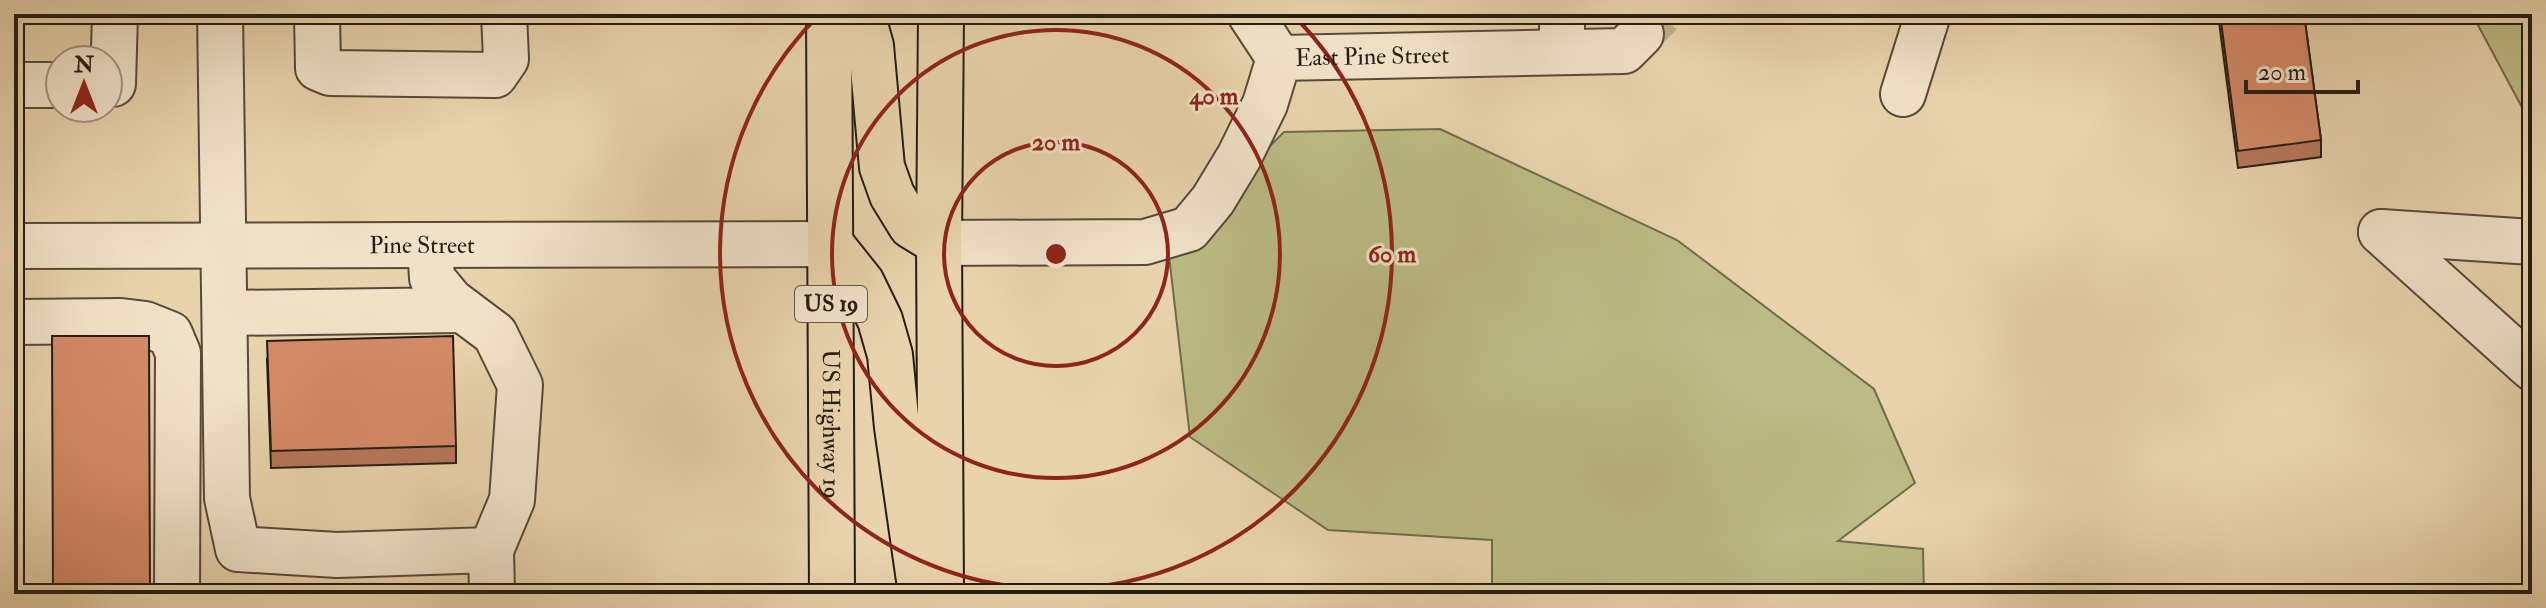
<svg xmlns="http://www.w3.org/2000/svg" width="2546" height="608" font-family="'IM FELL Double Pica',serif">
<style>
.green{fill:#bcbb85;stroke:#706c4c;stroke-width:2}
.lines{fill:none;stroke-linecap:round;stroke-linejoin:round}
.minor-tunnel{stroke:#c1af8e;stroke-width:44;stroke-dasharray:44 22;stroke-linecap:butt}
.minor-casing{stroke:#564a3a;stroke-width:48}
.highway-casing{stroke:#251d14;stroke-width:48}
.minor{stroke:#f0e2c9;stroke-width:44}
.highway{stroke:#e8d3ac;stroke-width:44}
.wall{fill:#b6775a;stroke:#251d14;stroke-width:2}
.building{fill:#d48a69;stroke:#251d14;stroke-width:2}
.ring{fill:none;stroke:#8f2418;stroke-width:4}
.labels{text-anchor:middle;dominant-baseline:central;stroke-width:6;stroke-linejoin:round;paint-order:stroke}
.shield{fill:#f0e2c9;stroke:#62584a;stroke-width:2}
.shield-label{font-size:22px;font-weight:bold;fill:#251d14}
.street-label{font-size:24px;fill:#251d14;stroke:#f0e2c9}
.centre{fill:#8f2418;stroke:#f0e2c9;stroke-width:4}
.ring-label{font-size:24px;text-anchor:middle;font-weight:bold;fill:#8f2418;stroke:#f0e2c9;stroke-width:6;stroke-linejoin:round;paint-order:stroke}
</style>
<rect width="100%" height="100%" fill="#e8d3ac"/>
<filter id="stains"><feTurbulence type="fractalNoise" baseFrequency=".0025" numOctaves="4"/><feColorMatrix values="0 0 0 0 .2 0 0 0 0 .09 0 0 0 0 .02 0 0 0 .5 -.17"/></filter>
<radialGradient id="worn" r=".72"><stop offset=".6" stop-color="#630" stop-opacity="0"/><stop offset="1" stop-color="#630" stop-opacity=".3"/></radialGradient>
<g class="green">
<polygon points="2472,14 2532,14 2532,126"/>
<polygon points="1440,129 1677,240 1874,389 1915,483 1838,541 1923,549 1924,594 1492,594 1492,540 1328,530 1190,437 1168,247 1284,132"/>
</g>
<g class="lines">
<polyline class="minor-tunnel" points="1641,34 1661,14"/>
<defs>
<g id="minor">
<polyline points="220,14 227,498 238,549 337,555 491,550"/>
<polyline points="317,14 318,68 330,73 495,75 506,59 504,14"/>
<polyline points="1250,14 1279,58"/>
<polyline points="1562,14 1562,51"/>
<polyline points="108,84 113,84 115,14"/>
<polyline points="14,85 60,85"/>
<polyline points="1903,94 1928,14"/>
<polyline points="2381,232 2532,368"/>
<polyline points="2381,232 2532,242"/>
<path id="s1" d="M939 243 1145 242 1189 229 1213 200 1239 157 1265 104 1279 58 1624 51 1641 34"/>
<polyline points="430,245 432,278 451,301 495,334 520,385 512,500 491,550 492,594"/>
<path id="s2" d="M14 246 831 244"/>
<polyline points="225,313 463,310"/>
<polyline points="14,322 121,321 145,324 170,334 178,353 177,594"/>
</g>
<g id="highway">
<path id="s3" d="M829 14 832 594"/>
<polyline points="862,14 871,46 882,167 892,195 911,226 939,243"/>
<polyline points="941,14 939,243 941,594"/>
<polyline points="831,244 862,283 880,320 890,355 897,427 919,580"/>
</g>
</defs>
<use href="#minor" class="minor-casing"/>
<use href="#highway" class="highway-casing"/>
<use href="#minor" class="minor"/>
<use href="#highway" class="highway"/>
</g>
<g class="wall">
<polygon points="2218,14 2304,14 2321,140 2321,157 2238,168"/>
<polygon points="267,359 456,446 456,463 271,468"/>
</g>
<g class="building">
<polygon points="2220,14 2304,14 2321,140 2238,151"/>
<polygon points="52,336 149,336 150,594 53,594"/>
<polygon points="453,336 456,446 271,451 267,341"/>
<polygon points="14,396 15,594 14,594"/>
</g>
<g class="ring">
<circle cx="1056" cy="254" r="112"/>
<circle cx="1056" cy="254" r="224"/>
<path d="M1292 14A336 336 0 1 1 820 14"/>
</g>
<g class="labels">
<rect class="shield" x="795" y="286" width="72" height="36" rx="6"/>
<g class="shield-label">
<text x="831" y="304">US 19</text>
</g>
<g class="street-label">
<text stroke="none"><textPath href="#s1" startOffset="540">East Pine Street</textPath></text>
<text stroke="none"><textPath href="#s2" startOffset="408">Pine Street</textPath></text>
<text stroke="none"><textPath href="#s3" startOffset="410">US Highway 19</textPath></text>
</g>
</g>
<circle cx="1056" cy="254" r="12" class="centre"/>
<g class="ring-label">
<text x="1214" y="104">40 m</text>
<text x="1056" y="150">20 m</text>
<text x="1392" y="262">60 m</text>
</g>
<rect width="2546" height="608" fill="none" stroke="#e8d3ac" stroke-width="48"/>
<rect x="16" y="16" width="2514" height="576" fill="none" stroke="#251d14" stroke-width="4"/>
<rect x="24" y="24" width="2498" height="560" fill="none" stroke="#251d14" stroke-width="2"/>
<g transform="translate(84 84)"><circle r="38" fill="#f0e2c9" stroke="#9f9381" stroke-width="2"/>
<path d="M0-6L14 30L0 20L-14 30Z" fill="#8f2418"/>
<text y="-12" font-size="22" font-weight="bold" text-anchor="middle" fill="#251d14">N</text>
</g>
<path d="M2246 80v12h112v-12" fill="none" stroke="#251d14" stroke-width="4"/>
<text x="2258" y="80" font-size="24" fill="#251d14" stroke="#f0e2c9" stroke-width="6" paint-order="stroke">20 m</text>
<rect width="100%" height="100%" filter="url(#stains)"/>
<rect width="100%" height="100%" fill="url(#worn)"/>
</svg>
